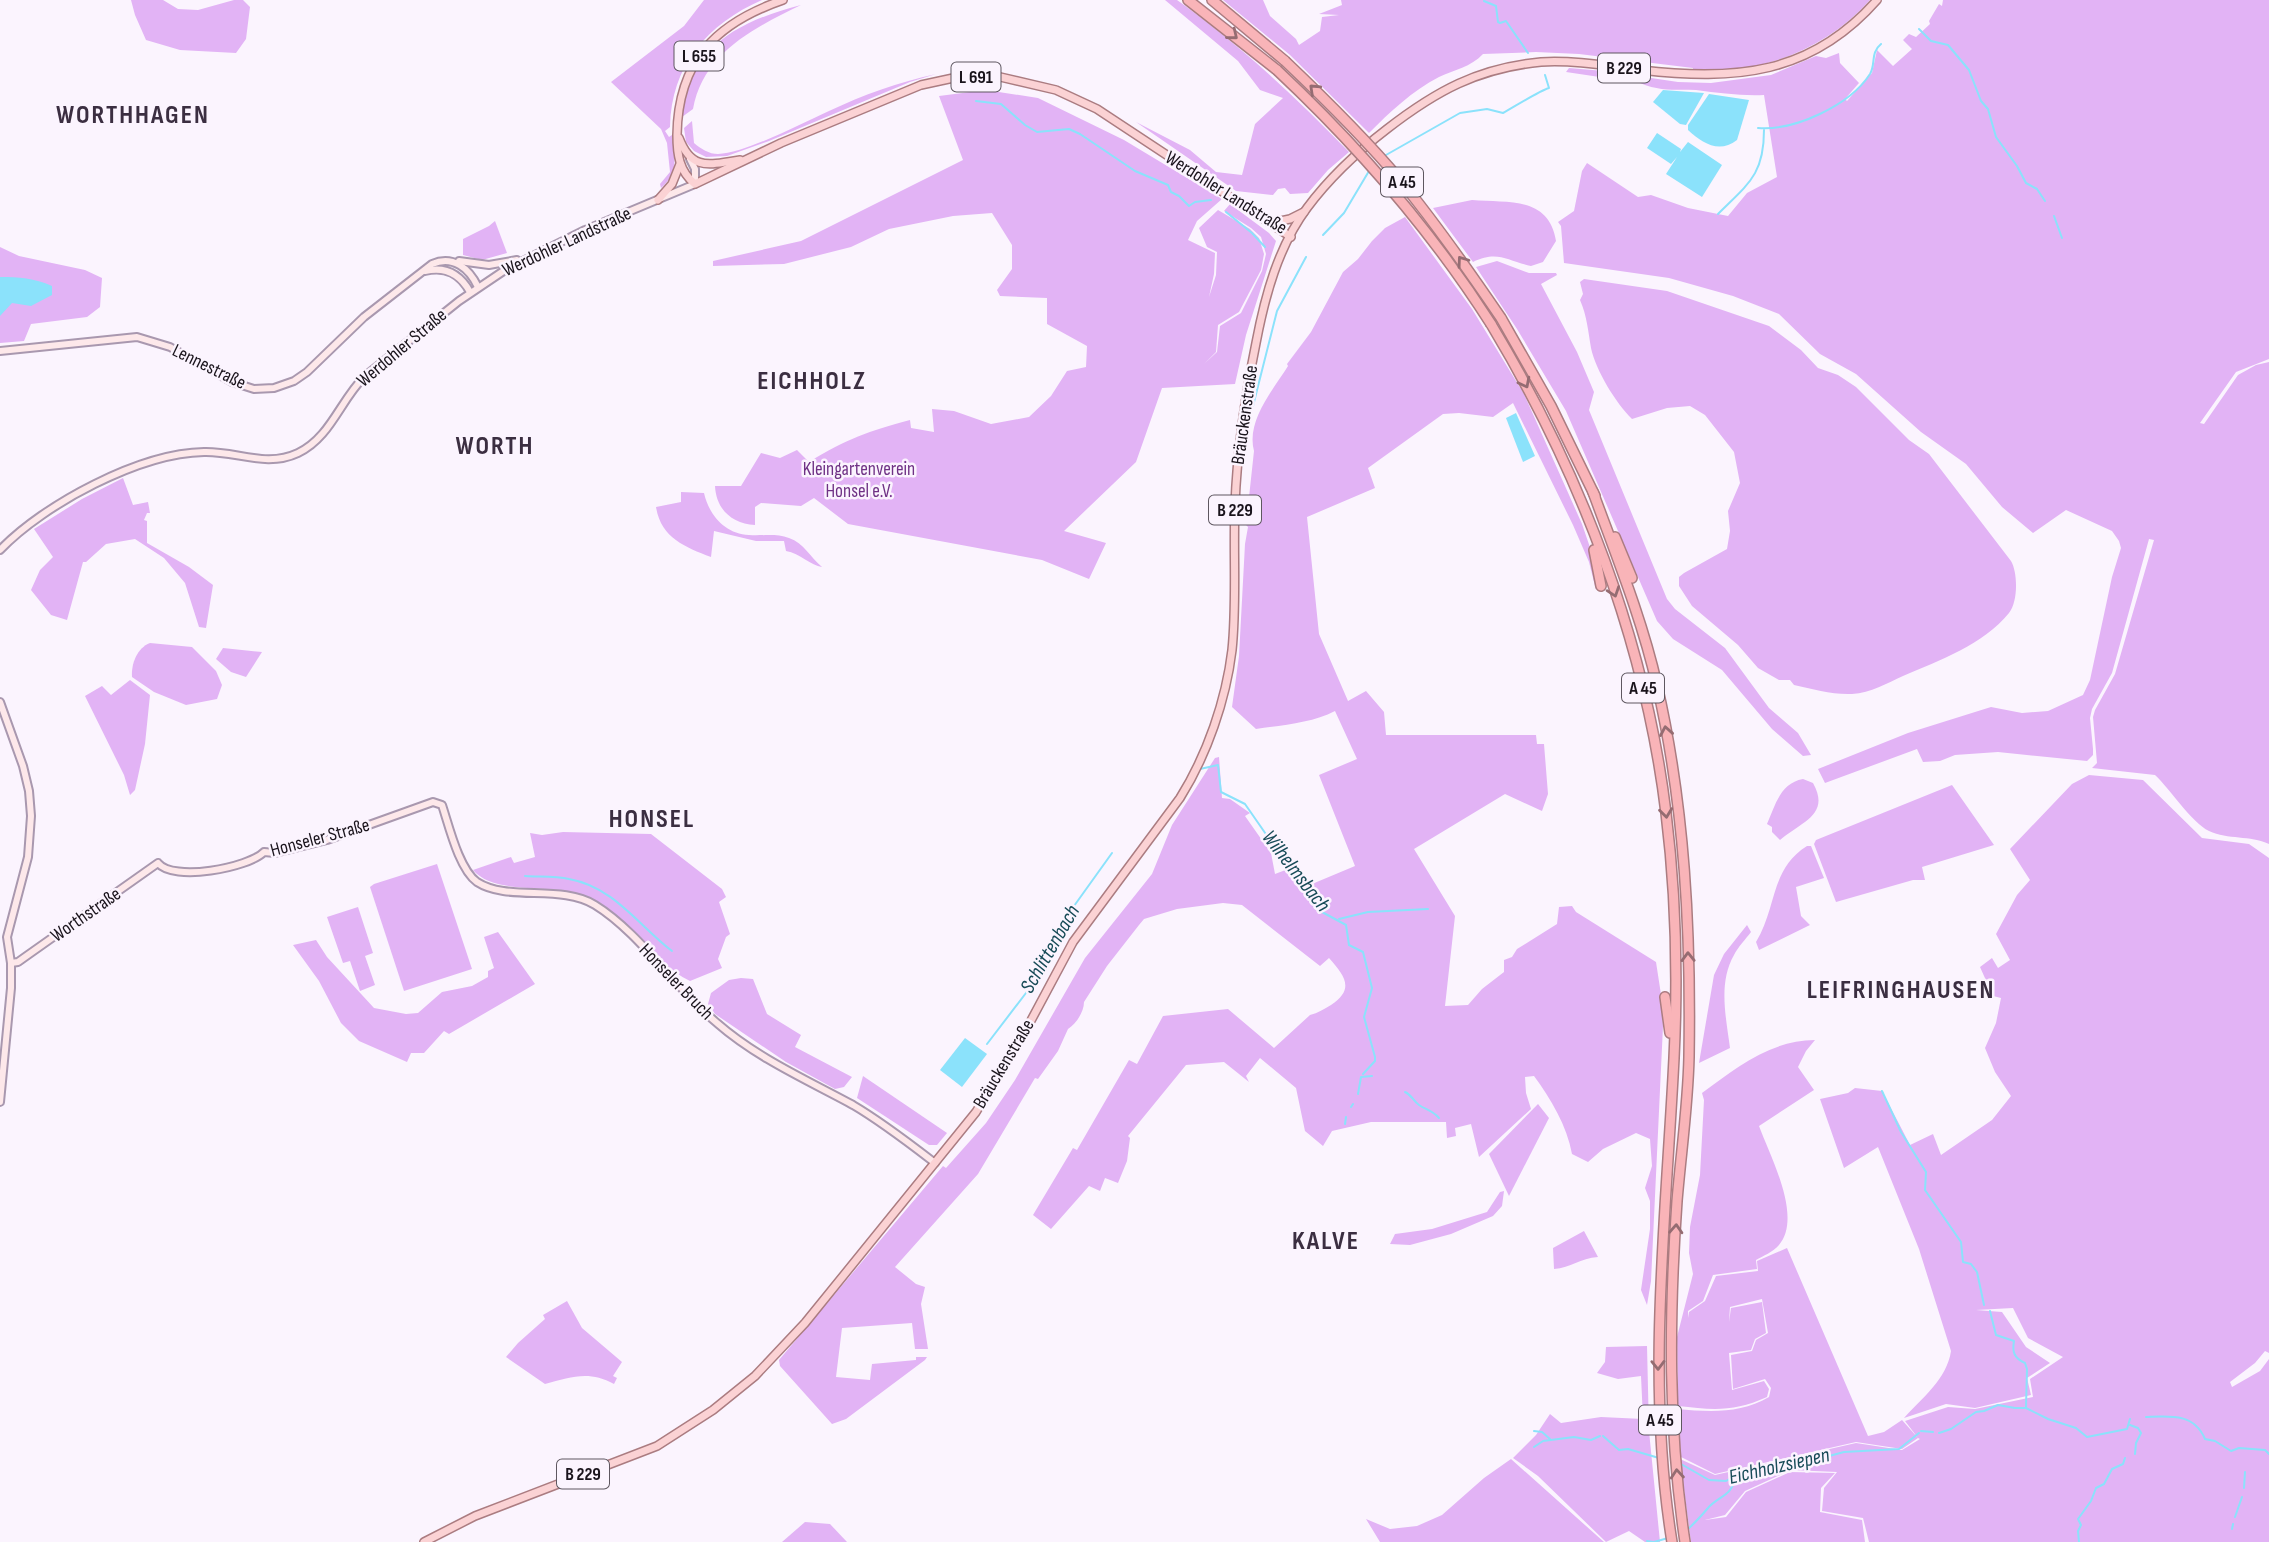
<svg xmlns="http://www.w3.org/2000/svg" width="2269" height="1542" font-family="'Sofia Sans Condensed',sans-serif">
<style>
.green{fill:#e2b3f5}
.water{fill:#8be2fb}
.lines{fill:none;stroke-linecap:round;stroke-linejoin:round}
.stream{stroke:#8be2fb;stroke-width:2}
.secondary-casing{stroke:#a998af;stroke-width:10}
.primary-casing{stroke:#ab7c81;stroke-width:10}
.highway-casing{stroke:#ab7c81;stroke-width:12}
.secondary{stroke:#fde8ea;stroke-width:6}
.primary{stroke:#fbd2d4;stroke-width:7}
.highway{stroke:#f9b4b8;stroke-width:9}
.highway-bridge-casing{stroke:#ab7c81;stroke-width:12;stroke-linecap:butt}
.highway-bridge{stroke:#f9b4b8;stroke-width:9}
.oneway{stroke:#956c72}
.labels{text-anchor:middle;dominant-baseline:central;stroke-width:5;stroke-linejoin:round;paint-order:stroke}
.shield{fill:#fbf4fe;stroke:#5e5760;stroke-width:2}
.shield-label{font-size:18px;font-weight:bold;fill:#1a141c}
.street-label{font-size:19px;fill:#1a141c;stroke:#fbf4fe}
.park-label{font-size:19px;fill:#6f3185;stroke:#fbf4fe}
.water-label{font-size:21px;font-style:italic;fill:#184b58;stroke:#fbf4fe}
.district-label{font-size:26px;font-weight:bold;letter-spacing:2px;fill:#3b2e41;stroke:#fbf4fe}
</style>
<rect width="100%" height="100%" fill="#fbf4fe"/>
<g class="green">
<polygon points="131,0 163,0 178,9 198,10 234,0 243,0 250,7 246,39 236,53 180,50 146,40 135,15"/>
<path d="M704 0H762C707 24 671 66 670 127L665 131 669 137 672 135C675 158 679 173 661 188L660 184 670 172 667 143 661 129 611 82 684 26Z"/>
<path d="M1165 0H1177C1240 45 1296 97 1349 152L1328 170 1308 193 1290 194 1285 188 1278 189 1273 195 1236 191 1136 122 1190 150 1216 172 1242 175 1255 124 1283 98 1260 90 1238 61Z"/>
<path d="M1223 0H1263L1270 16 1296 39 1299 45 1320 31 1322 17 1339 15 1319 14 1342 5 1341 0H1870C1824 51 1761 74 1693 71V68L1579 54 1536 52 1483 54C1471 67 1454 70 1439 77 1412 91 1390 112 1369 133L1290 55Z"/>
<path d="M1943 0H2269V359L2236 372 2200 423 2204 424 2238 375 2256 365 2269 362V844C2250 835 2228 840 2209 831 2192 823 2170 789 2155 775L2092 768 2097 763 2093 717 2095 710 2115 674 2154 540 2149 539 2112 673 2092 709 2090 718 2093 749V755L2087 761 1998 752 1955 755 1940 761 1923 762 1917 749 1825 783 1818 769 1908 733 1991 707 2022 713 2048 711 2083 695 2090 680 2112 577 2121 548 2119 541 2112 531 2066 510 2033 533 2002 507 1966 464 1921 432 1856 374 1820 354 1779 314 1733 296 1669 278 1564 263 1561 226 1558 222 1574 211 1582 171 1587 163 1638 197 1651 195 1688 208 1728 216 1747 193 1777 177 1764 95C1741 96 1719 93 1696 90 1676 89 1661 92 1640 83L1566 72 1569 68 1604 71 1678 82 1711 83 1771 75 1816 56 1826 58 1839 53 1840 63 1859 83 1845 99 1847 101 1872 73 1877 50 1893 66 1912 49 1903 40 1909 34 1916 37 1930 24 1929 21 1939 4 1942 6Z"/>
<path d="M801 5C754 28 703 53 693 109L682 117C688 47 739 21 801 5Z"/>
<path d="M936 74 910 82 769 141 727 156 706 157 694 151 686 142 684 128 692 121 694 143C701 149 709 154 718 154 746 153 802 123 829 111 863 95 899 82 936 74Z"/>
<path d="M986 90 1038 98 1124 140 1222 199 1197 221 1188 240 1215 253 1214 274 1209 297 1216 275 1217 252 1207 247 1199 228 1218 210 1250 229 1259 238 1264 254 1261 270 1239 312 1218 325 1216 352 1204 364 1217 352 1220 326 1241 313 1262 271 1266 254 1261 237 1251 228 1224 211 1230 204 1269 233 1276 241 1246 335 1235 384 1162 388 1136 462 1064 531 1106 543 1089 579 1042 560 848 524 814 498 801 506 761 503 755 507V525C732 524 716 509 715 486H741L761 453 780 458 797 450 809 462C846 439 869 431 910 420L911 428 934 432 932 409 954 411 991 424 1029 417 1051 396 1067 371 1086 367 1087 346 1047 324V298L1000 296 997 290 1012 269V245L992 213 953 216 889 229 851 247 784 264 713 266V261L801 241 963 160 939 96Z"/>
<path d="M1472 200C1508 203 1549 196 1556 241L1543 262 1531 266C1507 261 1498 250 1473 262L1433 208Z"/>
<path d="M1405 217 1472 309 1524 394 1582 524 1594 559 1596 590 1589 562 1573 525 1513 403 1493 417 1459 413 1443 414 1368 468 1375 488 1307 517 1319 634 1348 701 1366 691 1384 712 1386 735H1536L1537 744H1544L1548 794 1542 811 1505 794 1414 849 1455 916 1445 1006 1468 1005 1482 989 1504 972V960L1512 957 1517 949 1557 924 1559 907 1572 906 1576 912 1656 962 1662 1001 1663 1026 1651 1281 1647 1305 1641 1290 1650 1229V1201L1645 1188 1652 1166 1650 1139 1636 1133 1603 1149 1588 1162 1572 1154C1567 1126 1551 1099 1534 1076L1525 1077 1526 1093 1531 1109 1479 1157 1471 1124 1455 1128 1456 1136 1447 1138 1446 1122H1371L1332 1131 1323 1146 1305 1131 1296 1088 1260 1058 1246 1076 1249 1082 1224 1062 1186 1065 1128 1136 1130 1138 1127 1161 1118 1183 1105 1178 1100 1191 1089 1186 1051 1229 1033 1215 1073 1148 1077 1150 1129 1060 1137 1064 1163 1016 1228 1009 1274 1048 1310 1015C1318 1013 1324 1009 1331 1005 1355 989 1345 976 1329 958L1320 966 1242 905 1223 903 1177 909 1144 919 1139 925 1107 966 1084 1002C1084 1012 1076 1024 1068 1029L1058 1051 1038 1079 1035 1078 978 1174 895 1267 916 1284 925 1287 921 1304 928 1349H915L912 1323 842 1328 836 1377 870 1380 872 1364 916 1360V1357H927L925 1360 846 1419 832 1424 780 1366 779 1360 943 1166 946 1168 986 1123 1015 1080 1085 958 1152 874 1172 825 1215 758 1219 757 1222 798 1230 799 1250 813 1245 816 1271 853 1275 874 1296 866 1306 881 1308 880 1312 884 1355 866 1319 775 1357 759 1335 711C1312 723 1283 725 1256 729L1232 707 1239 656 1245 544 1248 527 1246 525 1254 451C1246 421 1273 390 1288 366L1287 364 1311 332 1343 272 1358 259 1372 241 1385 228Z"/>
<polygon points="495,221 507,253 482,260 463,255 463,239 489,226"/>
<polygon points="0,247 19,256 85,270 102,278 100,307 87,317 31,324 24,341 0,343"/>
<polygon points="1497,261 1529,273 1556,273 1557,275 1541,284 1577,352 1594,392 1589,410 1667,599 1675,609 1725,648 1769,708 1798,733 1811,755 1803,756 1772,729 1722,670 1673,639 1657,621 1566,411 1517,329 1476,267"/>
<path d="M1584 279 1667 291 1769 326 1801 350 1818 368 1838 375 1856 387 1909 440 1929 454 2011 561C2018 573 2018 602 2009 613 1983 645 1940 660 1903 676 1887 683 1871 693 1852 694 1833 695 1813 689 1794 685L1790 680H1779L1758 668 1738 645 1692 606 1679 586V577L1684 573 1727 549 1730 531 1728 511 1740 483 1734 452 1705 415 1690 406 1667 408 1632 419C1616 403 1596 371 1591 348 1588 331 1587 316 1580 300L1583 294 1580 282Z"/>
<polygon points="123,478 133,505 148,502 150,513 147,513 144,520 147,521 147,543 189,567 213,585 206,628 199,627 185,583 164,558 135,539 106,544 86,562 83,562 67,620 51,615 31,590 40,570 53,557 34,529 82,499"/>
<path d="M681 492 704 493C709 515 725 534 749 535 763 536 776 533 789 538 804 543 810 557 822 567 811 566 800 553 786 551L784 541H756L714 531 711 557C685 547 661 538 656 507L681 502Z"/>
<path d="M150 643 192 647 216 671 222 685 217 699 186 705 154 692 132 677C131 664 137 648 150 643Z"/>
<polygon points="223,648 262,652 246,677 231,672 216,659"/>
<polygon points="130,680 150,695 145,744 135,790 130,795 124,775 85,696 102,686 111,695"/>
<path d="M2089 775 2143 780 2202 838 2249 844 2269 858V1353L2265 1351 2255 1363 2230 1382 2232 1387 2260 1371 2269 1359V1542H1869L1863 1518 1822 1511 1824 1488 1837 1472 1791 1470 1745 1491 1725 1515 1705 1520 1726 1517 1746 1492 1790 1472 1835 1473 1821 1488 1820 1512 1862 1520 1865 1542H1691L1680 1459 1715 1475 1856 1443 1902 1450 1920 1439 1918 1438 1902 1449 1856 1442 1715 1474 1681 1457 1677 1409C1710 1412 1740 1414 1769 1397L1771 1388 1765 1379 1733 1389 1731 1355 1752 1351 1756 1340 1768 1333 1762 1299 1730 1307 1729 1322 1731 1308 1762 1302 1766 1333 1755 1339 1751 1350 1729 1353 1732 1390 1764 1381 1769 1389 1767 1397C1734 1412 1713 1410 1678 1406L1677 1337 1693 1274 1689 1253 1690 1227 1700 1175 1704 1100 1702 1093C1736 1068 1771 1040 1815 1040L1806 1051 1798 1067 1814 1090 1759 1126C1770 1156 1803 1217 1779 1245 1773 1252 1763 1256 1756 1260L1757 1269 1713 1275 1703 1301 1688 1311V1318L1689 1312 1705 1301 1716 1276 1758 1271 1757 1261 1787 1248 1868 1436 1884 1432 1902 1420 1918 1438 1905 1421 1948 1407 1975 1409 2033 1397 2030 1379 2063 1357 2028 1338 2013 1308 1976 1310 2002 1312 2026 1347 2050 1363 2027 1378 2031 1395 1975 1408 1946 1404 1904 1418C1922 1398 1947 1379 1951 1351L1919 1249 1878 1147 1844 1168 1820 1099 1848 1093 1855 1088 1882 1091 1910 1145 1933 1134 1941 1155 1992 1120 2011 1096 1995 1072 1985 1048 1996 1023 2001 998 1993 996 1980 967 1992 958 1998 968 2010 960 1996 934 2017 895 2030 880 2010 849 2072 784Z"/>
<path d="M1803 779 1813 783C1831 815 1801 822 1780 840L1772 832V827L1767 824C1775 806 1780 783 1803 779Z"/>
<polygon points="1952,785 1994,845 1922,867 1925,880 1913,880 1836,902 1814,844 1816,840"/>
<path d="M563 832 651 834 722 889 726 897 719 902 730 934 726 937 718 959 722 968 690 981C649 961 629 913 586 896 553 883 495 896 473 870L511 857 514 863 535 857 530 833 542 835Z"/>
<path d="M1807 846H1811L1824 878 1796 887 1801 916 1810 925 1759 950 1756 942C1777 908 1770 869 1807 846Z"/>
<polygon points="437,864 472,969 404,991 370,887 374,884"/>
<polygon points="358,907 373,953 365,956 375,985 360,991 350,961 343,963 327,917"/>
<path d="M1747 925 1751 932C1745 940 1738 947 1734 955 1718 983 1726 1017 1730 1048L1699 1063 1714 975 1724 954Z"/>
<polygon points="498,932 535,984 449,1034 444,1031 424,1053 411,1053 407,1062 359,1041 341,1023 319,981 293,945 316,940 327,957 374,1008 406,1014 418,1013 442,992 472,986 488,977 488,971 494,968 484,937"/>
<polygon points="741,978 753,979 767,1014 801,1035 795,1047 852,1077 844,1087 835,1089 786,1062 715,1014 708,1004 711,993 729,980"/>
<polygon points="863,1076 947,1133 937,1145 929,1145 857,1098"/>
<polygon points="1538,1104 1549,1118 1509,1196 1489,1154"/>
<polygon points="1504,1191 1502,1206 1493,1216 1451,1234 1410,1245 1390,1244 1395,1234 1432,1229 1487,1212 1500,1192"/>
<path d="M1584 1231 1598 1257C1580 1258 1571 1268 1554 1269L1553 1248Z"/>
<path d="M567 1301 582 1328 622 1362 613 1376 617 1378 614 1384C589 1370 571 1377 545 1384L506 1357 518 1343 545 1319 543 1315Z"/>
<polygon points="1647,1346 1649,1431 1660,1542 1645,1542 1629,1531 1606,1542 1538,1476 1513,1458 1536,1435 1550,1414 1561,1423 1601,1417 1643,1419 1641,1376 1618,1379 1597,1373 1605,1362 1606,1347"/>
<polygon points="1511,1459 1604,1542 1380,1542 1366,1519 1390,1529 1417,1526 1442,1515 1484,1478"/>
<polygon points="805,1522 830,1524 847,1542 782,1542"/>
</g>
<g class="water">
<polygon points="1663,90 1704,93 1686,125 1680,124 1653,102"/>
<path d="M1709 94 1749 100 1737 140C1719 154 1702 143 1688 130V125Z"/>
<polygon points="1657,133 1681,149 1680,152 1688,142 1722,165 1702,197 1666,174 1677,157 1671,164 1647,148"/>
<path d="M0 277C19 277 34 278 52 286V295L31 306 12 303 0 316Z"/>
<polygon points="1516,413 1535,456 1523,462 1506,418"/>
<polygon points="965,1038 987,1054 962,1087 940,1070"/>
</g>
<g class="lines">
<g class="stream">
<polyline points="1484,1 1496,6 1498,22 1500,23 1506,21 1528,53"/>
<polyline points="1919,29 1931,41 1948,45 1969,70 1981,101 1988,109 1996,137 2017,166 2026,183 2037,189 2045,201"/>
<polyline points="976,101 1001,104 1025,125 1037,132 1069,129 1080,134 1135,171 1168,185 1171,192 1179,196 1189,206 1195,202 1211,200"/>
<path d="M1758 128C1795 131 1850 105 1870 74 1876 64 1870 53 1881 44"/>
<path d="M1386 155 1460 113 1487 109 1503 113C1514 107 1539 91 1549 88L1545 75"/>
<polyline points="1226,212 1252,233 1265,247"/>
<path d="M1718 214C1748 184 1764 175 1764 130"/>
<polyline points="2054,216 2062,238"/>
<polyline points="1323,235 1344,213 1369,171"/>
<polyline points="1253,406 1277,311 1306,257"/>
<polyline points="1200,769 1218,765 1221,792 1245,804 1270,840 1289,862 1300,883 1318,895 1322,912 1346,925 1349,945 1363,952 1372,988 1364,1017 1375,1057 1375,1061 1363,1074"/>
<path d="M525 876C539 877 555 876 569 879 614 887 638 925 672 951"/>
<polyline points="1339,919 1368,912 1428,909"/>
<polyline points="987,1044 1029,989 1034,973 1069,913 1112,853"/>
<polyline points="1882,1091 1901,1132 1926,1172 1925,1190 1961,1242 1963,1262 1971,1264 1977,1272 1984,1305"/>
<path d="M1405 1092C1412 1095 1413 1101 1419 1105 1426 1110 1432 1110 1439 1118"/>
<polyline points="1358,1094 1361,1077 1372,1076"/>
<polyline points="1351,1107 1353,1104"/>
<polyline points="1345,1124 1346,1117"/>
<path d="M1990 1311 1996 1335 2014 1341C2012 1352 2014 1358 2025 1363L2027 1369 2026 1407"/>
<path d="M2146 1417C2170 1416 2194 1413 2205 1439L2215 1441 2231 1451 2239 1448 2265 1450 2269 1454"/>
<polyline points="2130,1425 2138,1428 2141,1433 2136,1443 2135,1454"/>
<polyline points="1534,1431 1542,1432 1550,1439"/>
<polyline points="1921,1431 1933,1432"/>
<polyline points="1939,1433 1951,1429 1976,1412 1984,1411 1998,1405 2015,1408 2026,1408 2048,1419 2076,1428 2087,1437 2127,1429 2130,1419"/>
<polyline points="1603,1436 1619,1450 1628,1449 1659,1458"/>
<polyline points="1534,1447 1543,1441 1574,1437 1591,1440 1600,1436"/>
<polyline points="1681,1464 1709,1480 1726,1481 1742,1472 1769,1466 1803,1463 1844,1452 1899,1449 1919,1433"/>
<polyline points="2244,1488 2245,1472"/>
<polyline points="2235,1517 2242,1497"/>
<path d="M1688 1529C1696 1522 1702 1515 1708 1508 1717 1497 1734 1495 1734 1478"/>
<polyline points="2232,1529 2233,1524"/>
<polyline points="1647,1541 1653,1542"/>
<polyline points="1654,1542 1668,1538"/>
<polyline points="2079,1542 2078,1531 2081,1525 2078,1519 2091,1501 2096,1488 2104,1484 2112,1469 2123,1464 2125,1458"/>
</g>
<defs>
<g id="secondary">
<polyline points="459,261 489,265 517,260"/>
<path d="M425 271C446 266 460 274 470 292"/>
<path d="M0 351 137 337 170 347 232 382 254 389 274 388 294 381 307 372 364 317 432 264C453 255 469 268 478 287"/>
<path d="M0 550C44 504 140 453 204 452 237 451 266 468 298 453 330 438 340 401 364 377L459 301 505 270 585 230 695 184V169L690 159"/>
<polyline points="0,702 23,766 29,791 31,816 28,857 7,937 11,963 11,988 0,1102"/>
<path d="M11 963 18 962 25 957 158 863C173 882 248 868 264 852L275 853 327 840 433 802 442 805C449 826 459 869 477 882 508 902 561 884 595 905 639 932 676 989 717 1023 757 1058 807 1080 853 1105 882 1122 909 1143 935 1163"/>
</g>
<g id="primary">
<path d="M783 0C716 23 678 61 677 135 677 154 679 171 695 184L781 143 921 85 958 77 996 76 1056 90 1097 109 1291 237"/>
<path d="M679 138C692 172 710 164 740 160"/>
<polyline points="658,200 672,184 680,164"/>
<polyline points="1270,223 1290,219 1304,212"/>
<path d="M424 1542 475 1516 657 1446 713 1410 755 1376 805 1323 976 1112 1027 1028 1073 942 1180 798C1207 755 1226 700 1232 650 1237 602 1233 553 1235 505 1237 450 1245 397 1256 343 1265 296 1278 247 1307 208 1330 177 1357 152 1387 129 1436 91 1478 68 1541 62 1574 60 1608 66 1641 70 1735 81 1811 75 1877 0"/>
</g>
<g id="highway">
<polyline points="1188,0 1277,70"/>
<polyline points="1212,0 1285,61"/>
<polyline points="1501,318 1551,406 1595,496"/>
<path d="M1491 324C1580 472 1645 640 1666 813 1676 894 1678 976 1674 1058 1666 1220 1646 1381 1672 1542"/>
<path d="M1593 492C1616 555 1642 619 1657 685 1685 807 1691 932 1689 1057 1688 1105 1681 1153 1677 1201 1669 1315 1668 1429 1685 1542"/>
<polyline points="1615,537 1632,578"/>
<polyline points="1594,550 1601,586"/>
<polyline points="1665,997 1670,1033"/>
</g>
</defs>
<use href="#secondary" class="secondary-casing"/>
<use href="#primary" class="primary-casing"/>
<use href="#highway" class="highway-casing"/>
<use href="#secondary" class="secondary"/>
<use href="#primary" class="primary"/>
<use href="#highway" class="highway"/>
<defs>
<g id="highway-bridge">
<path d="M1285 61C1325 99 1364 137 1400 180 1436 224 1469 271 1501 318"/>
<path d="M1277 70C1358 146 1431 230 1491 324"/>
</g>
</defs>
<use href="#highway-bridge" class="highway-bridge-casing"/>
<use href="#highway-bridge" class="highway-bridge"/>
</g>
<defs><path id="oneway-chevron" d="M-2-3.5L2.5 0L-2 3.5" fill="none" stroke-width="1.6" stroke-linecap="round" stroke-linejoin="round" transform="scale(1.75)"/></defs>
<g class="oneway">
<use href="#oneway-chevron" transform="translate(1233 35) rotate(39)"/>
<use href="#oneway-chevron" transform="translate(1314 89) rotate(-137)"/>
<use href="#oneway-chevron" transform="translate(1462 261) rotate(-126)"/>
<use href="#oneway-chevron" transform="translate(1525 383) rotate(63)"/>
<use href="#oneway-chevron" transform="translate(1614 592) rotate(71)"/>
<use href="#oneway-chevron" transform="translate(1666 731) rotate(-100)"/>
<use href="#oneway-chevron" transform="translate(1666 813) rotate(83)"/>
<use href="#oneway-chevron" transform="translate(1688 957) rotate(-91)"/>
<use href="#oneway-chevron" transform="translate(1676 1229) rotate(-87)"/>
<use href="#oneway-chevron" transform="translate(1658 1365) rotate(89)"/>
<use href="#oneway-chevron" transform="translate(1677 1474) rotate(-95)"/>
</g>
<g class="labels">
<g class="shield">
<rect x="674.5" y="41.5" width="49" height="29" rx="5"/>
<rect x="1598" y="53.5" width="52" height="29" rx="5"/>
<rect x="951.5" y="62.5" width="49" height="29" rx="5"/>
<rect x="1381" y="167.5" width="42" height="29" rx="5"/>
<rect x="1209" y="495.5" width="52" height="29" rx="5"/>
<rect x="1622" y="673.5" width="42" height="29" rx="5"/>
<rect x="1639" y="1405.5" width="42" height="29" rx="5"/>
<rect x="557" y="1459.5" width="52" height="29" rx="5"/>
</g>
<g class="shield-label">
<text x="699" y="56">L 655</text>
<text x="1624" y="68">B 229</text>
<text x="976" y="77">L 691</text>
<text x="1402" y="182">A 45</text>
<text x="1235" y="510">B 229</text>
<text x="1643" y="688">A 45</text>
<text x="1660" y="1420">A 45</text>
<text x="583" y="1474">B 229</text>
</g>
<g class="street-label">
<text transform="translate(1226 193) rotate(32)">Werdohler Landstraße</text>
<text transform="translate(567 242) rotate(-25)">Werdohler Landstraße</text>
<text transform="translate(402 348) rotate(-40)">Werdohler Straße</text>
<text transform="translate(209 367) rotate(26)">Lennestraße</text>
<text transform="translate(1245 415) rotate(-82)">Bräuckenstraße</text>
<text transform="translate(320 838) rotate(-15)">Honseler Straße</text>
<text transform="translate(86 915) rotate(-35)">Worthstraße</text>
<text transform="translate(676 982) rotate(46)">Honseler Bruch</text>
<text transform="translate(1004 1064) rotate(-59)">Bräuckenstraße</text>
</g>
<g class="park-label">
<text x="859" y="469">Kleingartenverein<tspan x="859" dy="22">Honsel e.V.</tspan></text>
</g>
<g class="water-label">
<text transform="translate(1296 871) rotate(52)">Wilhelmsbach</text>
<text transform="translate(1050 949) rotate(-60)">Schlittenbach</text>
<text transform="translate(1779 1466) rotate(-13)">Eichholzsiepen</text>
</g>
<g class="district-label">
<text x="133" y="115">WORTHHAGEN</text>
<text x="812" y="381">EICHHOLZ</text>
<text x="495" y="446">WORTH</text>
<text x="652" y="819">HONSEL</text>
<text x="1901" y="990">LEIFRINGHAUSEN</text>
<text x="1326" y="1241">KALVE</text>
</g>
</g>
</svg>
